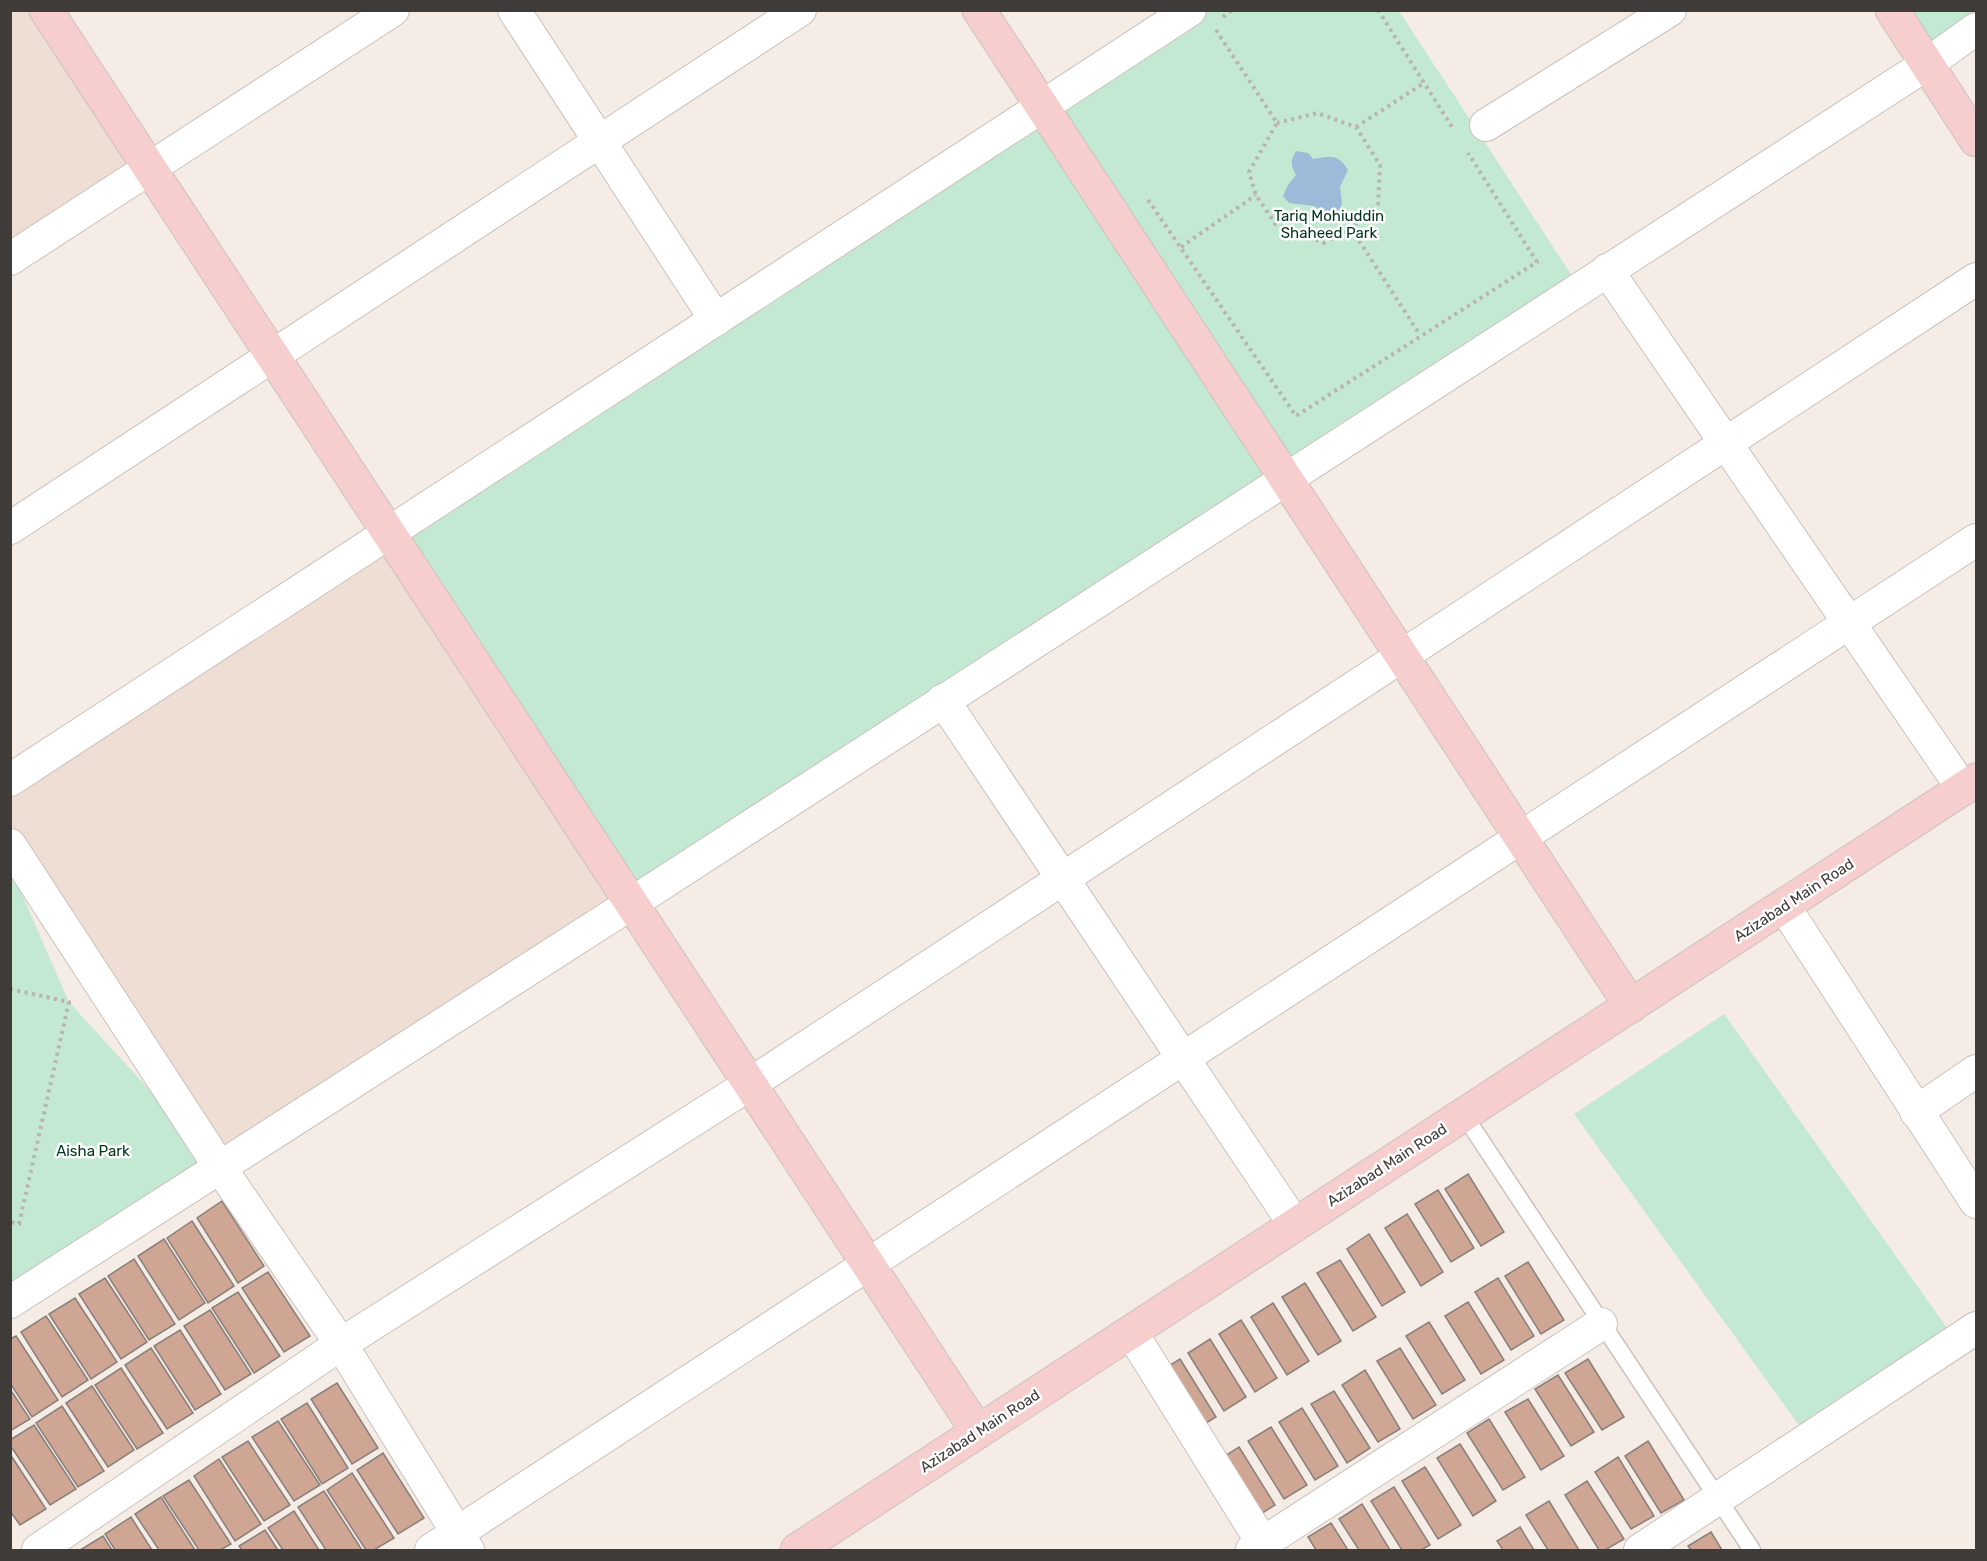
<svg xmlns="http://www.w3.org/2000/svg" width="1987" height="1561" font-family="Rubik,sans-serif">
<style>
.built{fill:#eeded4}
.green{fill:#c3e9d3}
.water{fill:#9bbbd8}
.building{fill:#cea693;stroke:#89807c;stroke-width:1.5}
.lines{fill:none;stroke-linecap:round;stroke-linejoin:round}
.lane-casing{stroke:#cac1bc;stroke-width:19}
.street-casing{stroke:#cac1bc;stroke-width:34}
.secondary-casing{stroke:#cac1bc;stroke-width:35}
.path{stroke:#bab2ae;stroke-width:4;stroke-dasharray:3 4.5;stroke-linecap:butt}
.lane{stroke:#fff;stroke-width:16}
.street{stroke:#fff;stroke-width:32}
.secondary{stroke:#f7cece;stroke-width:33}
.labels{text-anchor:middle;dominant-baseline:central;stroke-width:5;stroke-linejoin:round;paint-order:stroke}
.park-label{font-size:15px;fill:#00351e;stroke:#fff}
.street-label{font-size:15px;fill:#3f3b39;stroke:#fff}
</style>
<rect width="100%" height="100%" fill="#f6ece6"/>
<g class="built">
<polygon points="11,11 46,11 149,168 11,259"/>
<polygon points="389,533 632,903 219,1166 11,845 11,780"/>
</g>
<g class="green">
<polygon points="1205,11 1399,11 1580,288 632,903 389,533"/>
<polygon points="1892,11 1976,11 1976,29 1927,64"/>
<polygon points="10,867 69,1002 219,1166 10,1302"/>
<polygon points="1724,1014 1957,1342 1809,1439 1574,1114"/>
</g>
<path class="water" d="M1296 151 1308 153 1313 159C1330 156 1338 153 1348 170L1340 187 1342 204 1339 210 1332 214H1325L1314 206 1289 203 1283 196 1288 185 1296 175C1291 165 1290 161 1296 151Z"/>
<g class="building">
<polygon points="1468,1174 1504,1232 1481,1246 1445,1189"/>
<polygon points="1438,1190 1474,1248 1451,1262 1415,1204"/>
<polygon points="222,1201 264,1266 238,1283 197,1218"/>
<polygon points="1407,1214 1443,1272 1421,1286 1385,1228"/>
<polygon points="192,1221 234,1286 208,1303 167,1238"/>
<polygon points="1369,1234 1405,1292 1382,1306 1347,1249"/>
<polygon points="164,1239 205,1303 179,1320 138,1256"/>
<polygon points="134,1259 175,1324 149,1340 108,1276"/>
<polygon points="1340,1260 1376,1317 1353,1331 1317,1273"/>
<polygon points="1528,1262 1564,1320 1541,1334 1505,1276"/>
<polygon points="268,1272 310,1336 284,1352 242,1288"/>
<polygon points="105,1278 147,1342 121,1359 79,1294"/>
<polygon points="1498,1278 1534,1336 1511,1350 1475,1292"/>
<polygon points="1305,1283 1341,1341 1318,1355 1282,1297"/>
<polygon points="238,1292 280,1356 254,1373 212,1308"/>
<polygon points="75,1298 117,1362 91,1379 49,1314"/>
<polygon points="1468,1302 1504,1360 1481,1374 1445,1316"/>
<polygon points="1273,1303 1309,1361 1287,1375 1251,1317"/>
<polygon points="210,1310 251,1374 225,1390 184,1326"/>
<polygon points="46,1316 88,1380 62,1397 21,1332"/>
<polygon points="1241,1320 1277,1378 1255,1392 1219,1334"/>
<polygon points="1429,1322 1465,1380 1442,1394 1406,1336"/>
<polygon points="180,1330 221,1394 195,1410 154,1346"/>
<polygon points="16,1336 58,1400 32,1417 10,1383 10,1339"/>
<polygon points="1210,1339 1246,1397 1224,1411 1188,1353"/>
<polygon points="151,1348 193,1413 167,1429 125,1365"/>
<polygon points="1400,1348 1436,1405 1413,1419 1377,1361"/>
<polygon points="1180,1359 1216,1417 1193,1431 1157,1373"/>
<polygon points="1588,1359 1624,1417 1602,1430 1565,1373"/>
<polygon points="121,1368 163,1433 137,1449 95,1385"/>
<polygon points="1365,1370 1400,1429 1378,1442 1342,1385"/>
<polygon points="1558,1375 1594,1432 1571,1446 1535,1389"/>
<polygon points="337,1383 378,1448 352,1464 311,1399"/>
<polygon points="92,1386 134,1450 108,1467 66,1403"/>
<polygon points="10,1389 30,1419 10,1431"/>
<polygon points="1334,1391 1370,1448 1347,1463 1311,1404"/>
<polygon points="1528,1399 1564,1456 1541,1470 1505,1412"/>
<polygon points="307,1403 348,1468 322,1484 281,1419"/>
<polygon points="62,1406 104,1471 78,1487 36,1423"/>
<polygon points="1302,1408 1338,1466 1315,1480 1279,1422"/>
<polygon points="1489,1419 1525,1477 1503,1490 1467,1433"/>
<polygon points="278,1421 320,1485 294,1501 252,1437"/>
<polygon points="34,1425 76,1489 50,1505 10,1445 10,1440"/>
<polygon points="1271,1427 1307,1485 1284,1499 1248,1441"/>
<polygon points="248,1441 290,1505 264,1521 222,1457"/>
<polygon points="1648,1441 1684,1500 1661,1513 1625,1456"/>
<polygon points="1460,1444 1496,1501 1473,1516 1437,1458"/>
<polygon points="1239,1447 1275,1505 1253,1519 1217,1461"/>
<polygon points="383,1453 424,1518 398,1534 357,1470"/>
<polygon points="10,1454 46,1509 20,1525 10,1511"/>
<polygon points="1618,1457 1654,1516 1631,1529 1595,1472"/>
<polygon points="219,1459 261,1524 235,1541 194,1476"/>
<polygon points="1425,1467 1461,1525 1438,1539 1402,1481"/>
<polygon points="352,1473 394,1538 374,1550 366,1550 327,1490"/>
<polygon points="189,1480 231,1544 220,1550 199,1550 163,1496"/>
<polygon points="1587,1481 1624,1539 1605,1550 1599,1550 1565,1495"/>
<polygon points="1394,1487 1430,1545 1421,1550 1402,1550 1371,1501"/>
<polygon points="324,1491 362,1550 326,1550 298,1507"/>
<polygon points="161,1497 195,1550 159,1550 135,1514"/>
<polygon points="1549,1501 1579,1550 1548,1550 1526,1515"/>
<polygon points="1362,1504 1390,1550 1359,1550 1339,1519"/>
<polygon points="294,1511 319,1550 283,1550 268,1528"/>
<polygon points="131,1517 152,1550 115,1550 105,1534"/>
<polygon points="1331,1523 1348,1550 1316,1550 1308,1537"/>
<polygon points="1520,1527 1534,1550 1503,1550 1497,1541"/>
<polygon points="265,1530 278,1550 242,1550 239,1546"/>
<polygon points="1711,1532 1722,1550 1691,1550 1688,1546"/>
<polygon points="103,1536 112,1550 80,1550"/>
</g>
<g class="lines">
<defs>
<polyline id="lane" points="1464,1115 1752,1550"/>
<g id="street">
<polyline points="514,10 716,320"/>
<polyline points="1486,125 1670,10"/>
<polyline points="10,259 393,10"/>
<polyline points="1607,270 1963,789"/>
<polyline points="10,528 800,10"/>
<polyline points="943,700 1295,1225"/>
<polyline points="10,780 1190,10"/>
<polyline points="10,845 219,1166 341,1344 468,1550"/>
<polyline points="1784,906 1976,1202"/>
<polyline points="1916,1112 1976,1071"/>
<polyline points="10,1302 632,903 1927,64 1976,29"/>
<polyline points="1131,1332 1267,1550"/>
<polyline points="38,1550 341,1344 750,1084 1976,279"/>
<polyline points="431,1550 1976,540"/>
<polyline points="1252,1550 1601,1324"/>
<polyline points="1640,1550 1976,1328"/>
</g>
<g id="secondary">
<polyline points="46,10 978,1432"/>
<polyline points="979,10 1631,1006"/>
<polyline points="1892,10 1976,140"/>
<polyline points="797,1550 1976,780"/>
</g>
</defs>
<use href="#lane" class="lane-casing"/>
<use href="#street" class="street-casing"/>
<use href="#secondary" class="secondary-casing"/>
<g class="path">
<polyline points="1378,10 1452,127"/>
<polyline points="1223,17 1232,10"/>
<polyline points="1216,30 1277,123 1249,172 1256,195 1276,225 1324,243 1351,228 1378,204 1380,165 1356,127 1317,113 1277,123"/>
<polyline points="1356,127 1424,83"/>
<polyline points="1148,200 1296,416 1537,262 1468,153"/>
<polyline points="1351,228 1420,335"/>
<polyline points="1181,247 1256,195"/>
<polyline points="10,989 69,1002 19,1224 10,1222"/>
</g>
<use href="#lane" class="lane"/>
<use href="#street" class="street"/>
<use href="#secondary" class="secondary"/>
</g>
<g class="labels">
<g class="park-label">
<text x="1329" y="216">Tariq Mohiuddin<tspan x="1329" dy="17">Shaheed Park</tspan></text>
<text x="93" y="1151">Aisha Park</text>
</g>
<g class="street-label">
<text transform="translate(1794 900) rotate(-33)">Azizabad Main Road</text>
<text transform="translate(1387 1165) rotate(-33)">Azizabad Main Road</text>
<text transform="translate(980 1431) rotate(-33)">Azizabad Main Road</text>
</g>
</g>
<rect width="1987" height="1561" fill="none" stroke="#3f3b39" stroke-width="24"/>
</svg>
